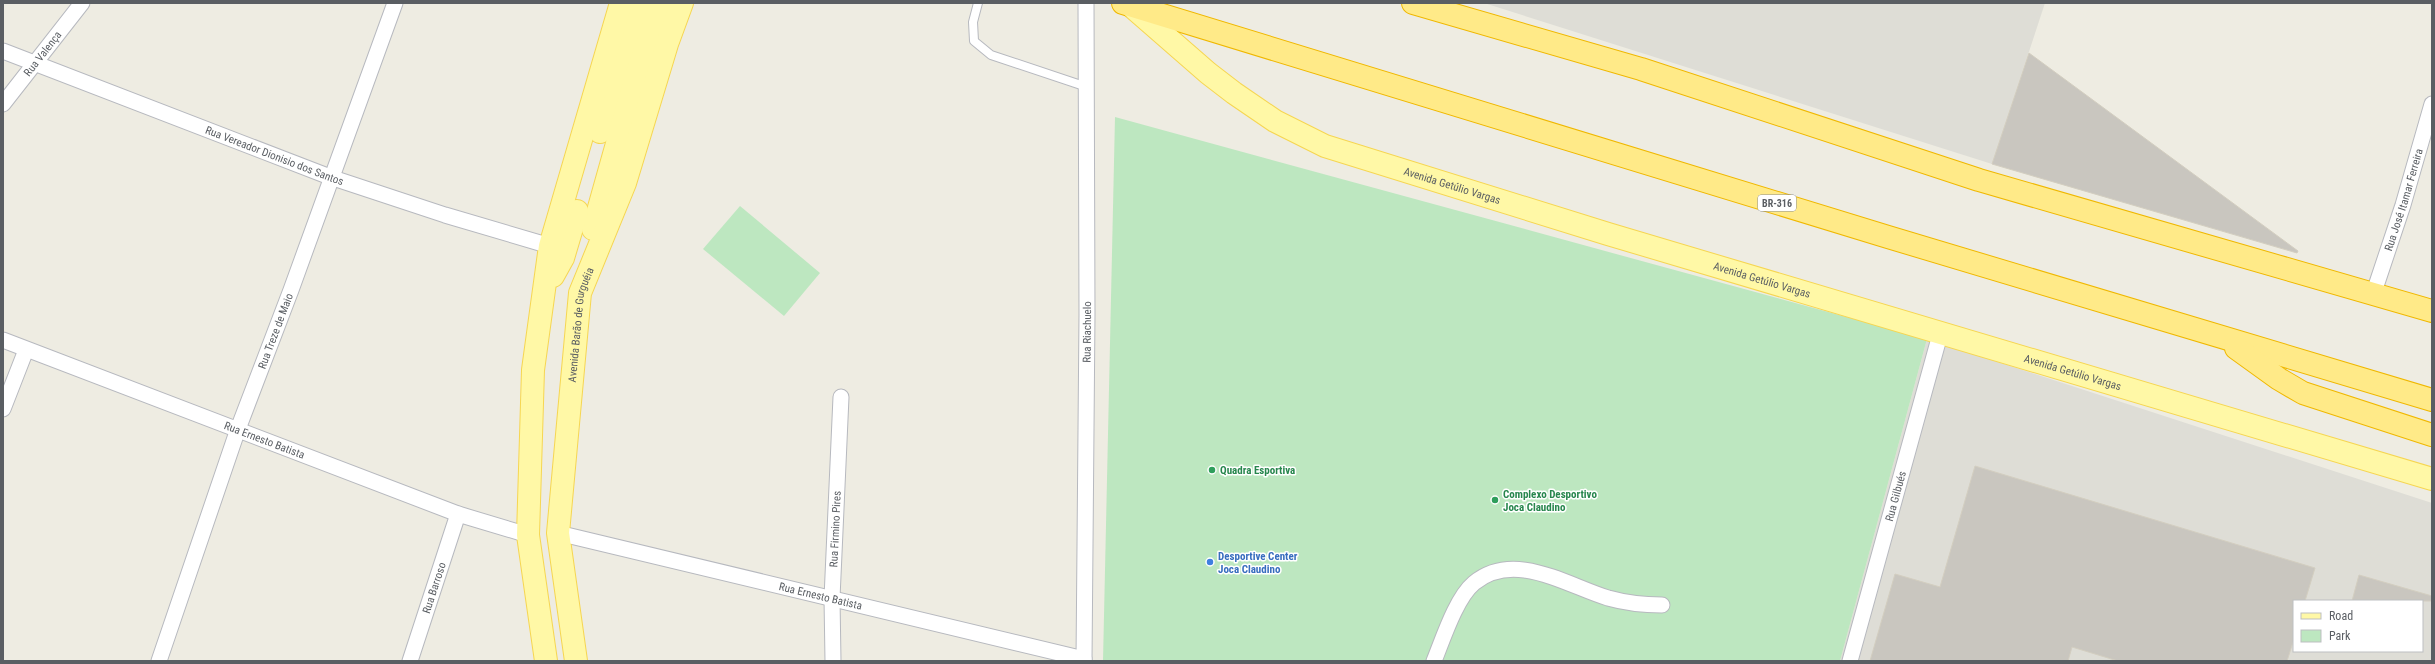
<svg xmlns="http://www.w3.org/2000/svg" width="2435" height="664" font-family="'Roboto Condensed',sans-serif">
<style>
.industrial{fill:#deddd6;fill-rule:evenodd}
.green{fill:#bde7c0}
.building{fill:#c9c6bf;stroke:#d3cec0}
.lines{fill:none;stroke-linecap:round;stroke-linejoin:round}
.lane-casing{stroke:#b7b9bf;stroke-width:10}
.street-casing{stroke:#b7b9bf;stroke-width:17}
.primary-casing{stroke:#f6d652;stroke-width:24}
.highway-casing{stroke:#f0b800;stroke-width:24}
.lane{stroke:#fff;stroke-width:8}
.street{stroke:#fff;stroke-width:15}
.primary{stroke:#fff8a6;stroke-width:22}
.highway{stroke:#ffea88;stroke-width:22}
.leisure-dot{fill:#2e9e5b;stroke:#fff;stroke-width:1.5}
.shop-dot{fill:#3f7fe0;stroke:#fff;stroke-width:1.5}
.labels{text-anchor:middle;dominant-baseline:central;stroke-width:3;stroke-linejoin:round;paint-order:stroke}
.shield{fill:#fff;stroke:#8c8e92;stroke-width:1}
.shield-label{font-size:10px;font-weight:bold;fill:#5a5e63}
.street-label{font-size:11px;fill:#5a5e63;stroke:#fff}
.leisure-label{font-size:11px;font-weight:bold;fill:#27864d;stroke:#fff;text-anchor:start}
.shop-label{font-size:11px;font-weight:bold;fill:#366cbe;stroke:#fff;text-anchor:start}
</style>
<rect width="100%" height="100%" fill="#eeece2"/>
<g class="industrial">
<polygon points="1484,3 2045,3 1992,164"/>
<path d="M1927 339 2432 503V661H1840ZM2294 601H2422V651H2294Z"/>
</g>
<g class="green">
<polygon points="1115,117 1927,339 1840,661 1103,661"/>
<polygon points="740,206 820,273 784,316 703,249"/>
</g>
<g class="building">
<polygon points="2029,53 2298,251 2297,253 1992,164"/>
<polygon points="1975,466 2315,568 2305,601 2294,601 2294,639 2287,661 2118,661 2072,647 2068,661 1870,661 1895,574 1940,587"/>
<polygon points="2359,575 2432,596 2432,601 2352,601"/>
</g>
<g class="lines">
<defs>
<polyline id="lane" points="978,3 973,22 974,41 991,55 1087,87"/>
<g id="street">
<path id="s1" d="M3 51 330 177 445 215 550 246"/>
<path id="s2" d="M3 104 82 3"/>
<path id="s3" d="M2373 295 2403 205 2432 104"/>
<path id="s4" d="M3 340 458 514 528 535"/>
<polyline points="3,409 26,350"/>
<path id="s5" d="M558 533 1084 659"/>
<path id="s6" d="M159 661 238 429 291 290 395 3"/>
<path id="s7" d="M410 661 458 514"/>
<path id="s8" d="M833 661 832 598 841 397"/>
<path id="s9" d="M1084 661 1087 314 1086 3"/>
<path d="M1434 661C1443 639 1456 598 1474 583 1514 550 1566 585 1608 598 1626 603 1644 605 1662 605"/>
<path id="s10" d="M1850 661 1941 331"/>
</g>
<g id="primary">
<path id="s11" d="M1130 5 1208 73 1234 93 1275 121 1325 146 1608 234 2432 479"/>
<polyline points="600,132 621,60 641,3"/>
<polyline points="593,229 636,76 661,3"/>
<polyline points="553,276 563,258 577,211"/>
<polyline points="546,661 528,535 533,370 550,246 621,3"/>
<path id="s12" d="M576 661 558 533 580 293 625 183 667 44 682 3"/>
</g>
<g id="highway">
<polyline points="1123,3 1888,237 2432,400"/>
<polyline points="1413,3 1641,69 1979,180 2432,311"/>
<polyline points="2236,348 2279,379 2303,393 2432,435"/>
</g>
</defs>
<use href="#lane" class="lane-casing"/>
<use href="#street" class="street-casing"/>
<use href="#primary" class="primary-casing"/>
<use href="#highway" class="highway-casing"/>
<use href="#lane" class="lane"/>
<use href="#street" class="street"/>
<use href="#primary" class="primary"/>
<use href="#highway" class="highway"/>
</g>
<g class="leisure-dot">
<circle cx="1212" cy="470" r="4"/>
<circle cx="1495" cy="500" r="4"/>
</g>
<circle class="shop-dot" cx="1210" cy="562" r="4"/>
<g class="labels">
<rect class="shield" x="1758" y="195" width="38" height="16" rx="3"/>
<g class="shield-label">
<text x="1777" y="203">BR-316</text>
</g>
<g class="street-label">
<text stroke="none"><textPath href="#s2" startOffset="64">Rua Valença</textPath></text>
<text stroke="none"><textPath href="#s1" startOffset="291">Rua Vereador Dionisio dos Santos</textPath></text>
<text stroke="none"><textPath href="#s11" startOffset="375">Avenida Getúlio Vargas</textPath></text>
<text stroke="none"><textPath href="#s3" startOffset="100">Rua José Itamar Ferreira</textPath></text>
<text stroke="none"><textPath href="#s11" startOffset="699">Avenida Getúlio Vargas</textPath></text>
<text stroke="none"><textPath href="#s12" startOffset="339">Avenida Barão de Gurguéia</textPath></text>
<text stroke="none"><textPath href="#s6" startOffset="350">Rua Treze de Maio</textPath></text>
<text stroke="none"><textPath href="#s9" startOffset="329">Rua Riachuelo</textPath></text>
<text stroke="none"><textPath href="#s11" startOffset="1023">Avenida Getúlio Vargas</textPath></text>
<text stroke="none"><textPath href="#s4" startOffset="280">Rua Ernesto Batista</textPath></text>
<text stroke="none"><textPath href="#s10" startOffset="171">Rua Gilbués</textPath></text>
<text stroke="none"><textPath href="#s8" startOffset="132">Rua Firmino Pires</textPath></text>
<text stroke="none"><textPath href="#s7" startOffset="77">Rua Barroso</textPath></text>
<text stroke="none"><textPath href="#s5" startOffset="270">Rua Ernesto Batista</textPath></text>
</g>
<g class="leisure-label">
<text x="1220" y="470">Quadra Esportiva</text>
<text x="1503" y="494">Complexo Desportivo<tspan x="1503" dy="13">Joca Claudino</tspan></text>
</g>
<g class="shop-label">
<text x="1218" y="556">Desportive Center<tspan x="1218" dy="13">Joca Claudino</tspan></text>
</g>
</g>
<rect width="2435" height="664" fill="none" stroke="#5a5e63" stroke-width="8"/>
<rect x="2293" y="600" width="130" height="52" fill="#ffffff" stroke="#bdbfc1"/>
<rect x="2301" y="613" width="20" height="6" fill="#fff8a6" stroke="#bdbfc1"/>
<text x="2329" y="620" font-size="12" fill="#5a5e63">Road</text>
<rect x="2301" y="630" width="20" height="12" fill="#bde7c0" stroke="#bdbfc1"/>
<text x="2329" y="640" font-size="12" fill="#5a5e63">Park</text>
</svg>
